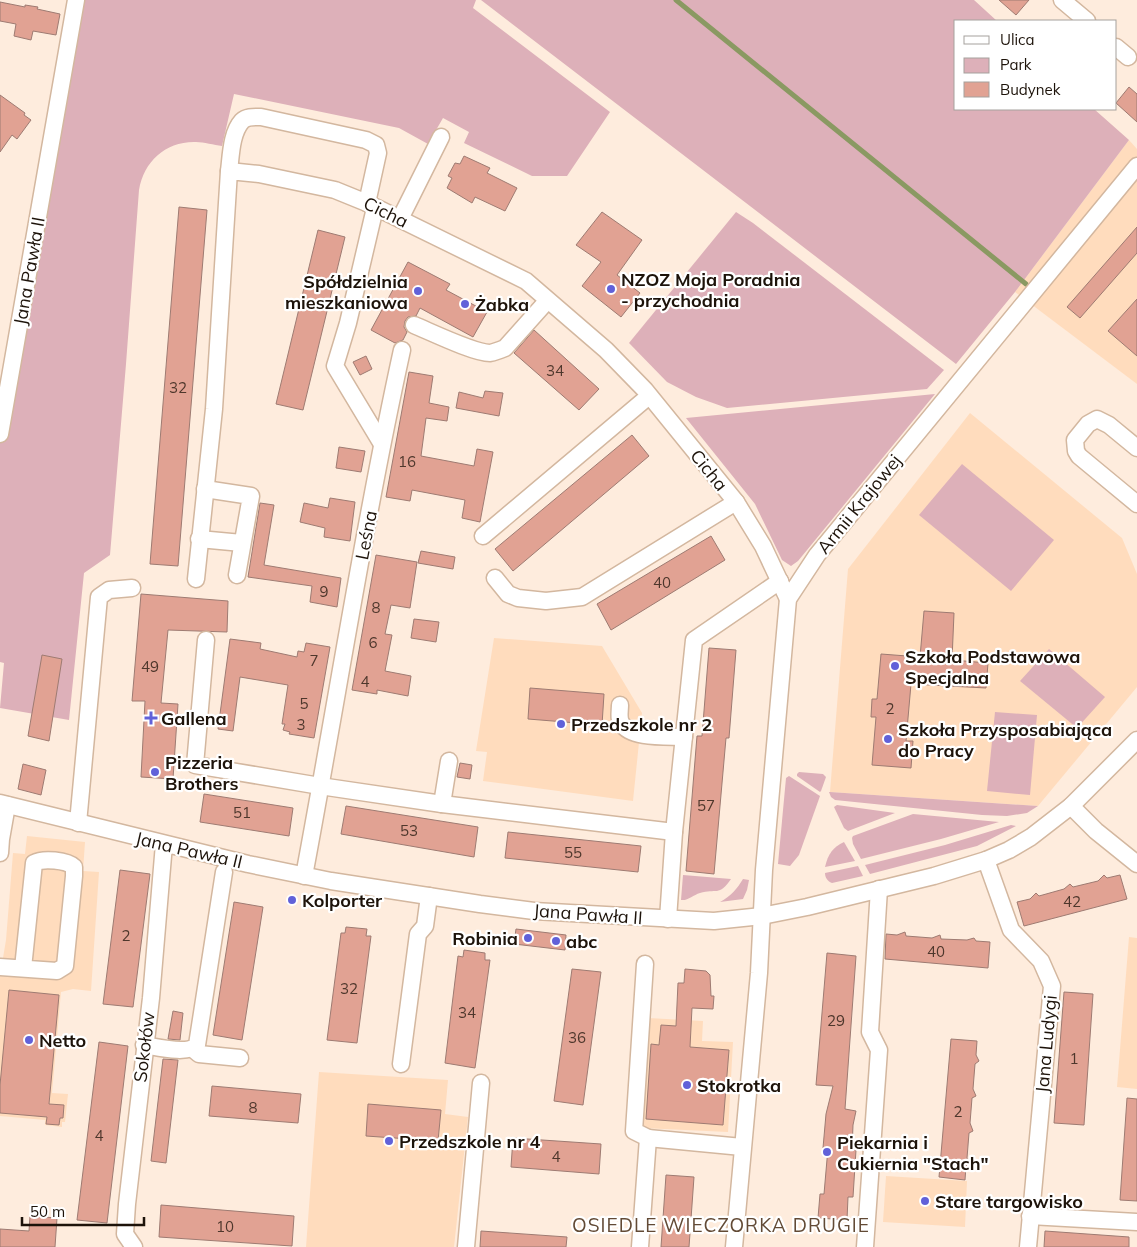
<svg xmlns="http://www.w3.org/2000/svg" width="1137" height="1247" font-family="Mulish,sans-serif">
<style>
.built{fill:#ffdcbd}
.green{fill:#ddb0b9}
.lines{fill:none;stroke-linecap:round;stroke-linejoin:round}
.stream{stroke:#8a9962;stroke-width:5}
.building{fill:#e1a293;stroke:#9e7b72}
.minor-casing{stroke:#d3b79f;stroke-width:19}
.minor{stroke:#fff;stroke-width:16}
.poi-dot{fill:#6161d9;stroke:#fff;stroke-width:2}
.labels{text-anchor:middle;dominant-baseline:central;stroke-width:4.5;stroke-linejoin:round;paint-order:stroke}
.number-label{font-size:15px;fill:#4e372c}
.street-label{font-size:18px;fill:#1d130a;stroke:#fff}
.poi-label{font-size:18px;font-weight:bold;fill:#1d130a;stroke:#fff;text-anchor:start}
.neighbourhood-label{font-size:19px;letter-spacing:1px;fill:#624a35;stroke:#fff}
</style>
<rect width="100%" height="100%" fill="#feecdd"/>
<g class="built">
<polygon points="1129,140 1137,149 1137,384 1015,292"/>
<polygon points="970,413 1122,538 1137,574 1137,687 1038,806 830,792 848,569"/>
<polygon points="494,638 602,646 642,713 633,801 483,781 487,752 476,751"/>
<polygon points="27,836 85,842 83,871 99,872 91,991 73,989 61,992 52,1093 68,1094 65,1122 62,1122 62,1127 45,1125 45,1120 0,1116 0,976 6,940 13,853 25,854"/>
<polygon points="1129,937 1137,938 1137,1089 1117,1087"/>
<polygon points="648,1018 703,1021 702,1041 733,1042 728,1132 642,1128"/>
<polygon points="319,1072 448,1080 445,1114 468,1117 454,1247 306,1247"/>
<polygon points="886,1176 967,1181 965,1227 883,1222"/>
</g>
<g class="green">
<path d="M72 0H476L473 8 610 112 567 176H532L464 143 469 132 443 118 428 144 399 128 234 94 222 146C214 145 204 142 196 142 166 141 144 161 139 190L126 364 110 555 84 573 69 720 0 708 4 663 0 662V385Z"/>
<polygon points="481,0 974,0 997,21 956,21 956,109 1094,109 1129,140 1015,292 956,364"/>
<polygon points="736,212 753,223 944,370 927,389 727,408 696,397 667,382 629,343"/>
<polygon points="935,394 798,561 791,566 782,560 755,504 686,418"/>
<polygon points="962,464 1054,540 1011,591 919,515"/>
<polygon points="1049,649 1105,697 1077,728 1020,681"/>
<polygon points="995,712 1037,715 1030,795 987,791"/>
<polygon points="799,772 823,774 826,777 821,791 820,792 797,776 797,774"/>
<polygon points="789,776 820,796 799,855 790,866 778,864 786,778"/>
<polygon points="829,792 830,792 1038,806 1027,813 1007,816 982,815 835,800 831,797"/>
<polygon points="837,805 895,813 848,831 844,828 834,807"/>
<polygon points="913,814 999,822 941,839 861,859 853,844 852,838 853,836"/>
<polygon points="1011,825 1016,826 977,846 870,874 865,865 945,845"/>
<path d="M844 842 855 861 825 867C828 854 833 847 844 842Z"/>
<path d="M858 866 863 876 832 883C827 881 825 877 825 873Z"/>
<path d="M683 875 731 879C719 897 716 888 700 893 693 895 688 901 681 900Z"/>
<path d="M743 879 749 880 747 890 743 899 720 902C731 896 737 889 743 879Z"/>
</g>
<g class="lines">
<polyline class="stream" points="676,0 1026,284"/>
</g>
<g class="building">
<polygon points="999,0 1029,0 1016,15"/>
<polygon points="0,2 25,7 25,5 38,7 37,9 60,14 56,35 33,31 31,40 14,36 16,24 0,21"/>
<polygon points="1129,87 1137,94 1137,122 1116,103"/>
<polygon points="0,95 25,113 24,115 31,120 17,139 12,135 0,152"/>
<polygon points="464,156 490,168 487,173 517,188 505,211 475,197 472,203 447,188 452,178 448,176 455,163 460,164"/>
<polygon points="179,207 207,210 178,566 150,564"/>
<polygon points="602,212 642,240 617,275 640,293 621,317 582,286 601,262 576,245"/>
<polygon points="1137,227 1137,253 1080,318 1067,307"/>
<polygon points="318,230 345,237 303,410 276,404"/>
<polygon points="408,262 450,284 446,290 487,312 473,337 420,308 416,316 408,317 405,321 404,327 407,332 403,340 395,343 371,330"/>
<polygon points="1137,299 1137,356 1108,331"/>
<polygon points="534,330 599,389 579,410 514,353"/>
<polygon points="366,356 372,369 360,375 353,362"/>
<polygon points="409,372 433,376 429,403 449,407 447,421 426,418 421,456 474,466 477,449 493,452 480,522 462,518 465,500 412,490 410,501 386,497"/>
<polygon points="485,391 503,393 499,416 456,408 459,392 483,398"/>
<polygon points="632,435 649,456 513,571 495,549"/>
<polygon points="339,447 365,451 361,472 336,468"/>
<polygon points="330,498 355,502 350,541 324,537 325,528 300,522 304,503 328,508"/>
<polygon points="260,503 274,505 264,565 341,578 337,607 310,602 312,586 248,577"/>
<polygon points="711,536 725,560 611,630 597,604"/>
<polygon points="421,551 455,557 453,569 418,563"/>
<polygon points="376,555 417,562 410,608 391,605 385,634 392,635 385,671 411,676 408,696 377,690 377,694 352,690"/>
<polygon points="141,594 228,601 227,632 168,630 161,703 178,704 173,779 141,777 145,701 132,701"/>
<polygon points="924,611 954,613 952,660 988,663 986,688 911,684 906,741 913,741 911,768 872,765 876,717 871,717 872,699 877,699 881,654 920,657"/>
<polygon points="414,619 439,622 436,642 411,638"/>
<polygon points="230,639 261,643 260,649 297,657 298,651 304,652 306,643 330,647 314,738 289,734 290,732 283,730 285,724 282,724 288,685 240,677 233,731 218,729"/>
<polygon points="709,648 736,650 729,738 726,738 714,874 686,871 697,736 702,736"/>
<polygon points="42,655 62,659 49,741 28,736"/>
<polygon points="530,688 604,694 602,725 528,719"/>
<polygon points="460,763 472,765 470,779 457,777"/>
<polygon points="23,764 46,770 41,795 18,789"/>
<polygon points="204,794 293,808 289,836 200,822"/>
<polygon points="346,806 478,827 474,857 341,834"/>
<polygon points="508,832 641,846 638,872 505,858"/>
<polygon points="120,870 150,874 133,1007 103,1004"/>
<polygon points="1104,875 1107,878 1120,875 1127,899 1024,926 1017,902 1030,899 1036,893 1039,896 1064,889 1070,884 1073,887 1098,881"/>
<polygon points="234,902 263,907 242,1040 213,1035"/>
<polygon points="346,927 367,929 366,936 371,936 357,1043 327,1040 341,933 345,933"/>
<polygon points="516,929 566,935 565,950 514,944"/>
<polygon points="905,932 906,936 932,938 940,935 941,939 967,940 974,938 976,941 990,942 988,968 885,959 886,934 897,935"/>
<polygon points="464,950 485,953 485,960 490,960 475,1068 445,1063 458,956 463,957"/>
<polygon points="827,953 856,956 845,1109 856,1111 853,1125 852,1150 856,1150 853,1197 848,1197 847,1220 818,1218 820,1194 824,1194 828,1148 823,1148 826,1114 833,1086 816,1085"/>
<polygon points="572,969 601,972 583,1105 554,1101"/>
<polygon points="685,969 706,971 710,975 711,996 714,996 713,1009 692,1008 690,1047 729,1050 723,1125 646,1119 651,1044 659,1045 661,1025 676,1026 678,983 684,983"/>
<polygon points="9,990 59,995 49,1104 64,1105 63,1118 60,1118 59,1125 46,1124 47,1117 0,1113 0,1085"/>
<polygon points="1064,992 1093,994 1084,1125 1054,1123"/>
<polygon points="173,1011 183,1013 180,1040 168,1039"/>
<polygon points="951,1039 977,1041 976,1055 979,1061 975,1064 973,1089 976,1096 972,1098 970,1123 973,1131 969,1133 967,1158 969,1165 966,1166 965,1180 939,1177"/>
<polygon points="99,1042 128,1046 107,1223 77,1220"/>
<polygon points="163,1059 178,1060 166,1163 151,1161"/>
<polygon points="212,1086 301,1094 298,1123 209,1116"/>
<polygon points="1127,1098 1137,1099 1137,1201 1120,1200"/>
<polygon points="368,1104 441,1110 438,1141 366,1136"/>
<polygon points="513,1138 601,1144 599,1174 511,1167"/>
<polygon points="666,1175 694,1177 689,1247 661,1247"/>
<polygon points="161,1205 294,1216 292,1246 159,1237"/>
<polygon points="30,1216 57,1218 55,1247 0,1247 0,1229 29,1231"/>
<polygon points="481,1231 567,1237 566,1247 480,1247"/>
<polygon points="1045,1231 1129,1237 1129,1247 1044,1247"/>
</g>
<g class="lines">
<defs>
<g id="minor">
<polyline points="1062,0 1087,21"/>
<polyline points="1116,47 1128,57"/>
<path d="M229 171C231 156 231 133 242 121 247 116 255 117 261 117L366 140 376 145 378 153 367 203"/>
<polyline points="375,208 348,323 335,366 382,444"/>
<polyline points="400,219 441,137"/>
<path d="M414 325C431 332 474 353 490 353 495 352 500 350 505 348L547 301"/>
<polyline points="0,434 76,0"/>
<polyline points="1137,448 1109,425 1097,419 1088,424 1075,440 1076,451 1079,456 1137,504"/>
<polyline points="205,489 251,496 237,575"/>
<polyline points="483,536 649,396"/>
<polyline points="199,539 242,543"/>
<polyline points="495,578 508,594 518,598 546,601 582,597 736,502"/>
<polyline points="196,579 214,409 229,171 259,174 335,190 367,203 526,281 606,350 645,390 736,502 763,546 788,599"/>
<polyline points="206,640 195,765 320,786 442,804 674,832"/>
<path d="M620 705C620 711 618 719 622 724 631 739 668 736 684 737"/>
<polyline points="0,803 248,864 331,881 480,904 534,911 714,921 762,916 807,907 934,876 986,860 1009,850 1031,837 1071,806 1137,740"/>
<polyline points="442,804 449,761"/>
<polyline points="1071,806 1096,831 1137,864"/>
<polyline points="78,823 99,597 109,590 132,588"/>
<polyline points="0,853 1,839 7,805"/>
<polyline points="986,860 1011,930 1041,961 1052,986 1028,1247"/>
<path d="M304 876C337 700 364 524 402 350"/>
<polyline points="668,919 674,832 694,640 780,581"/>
<path d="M0 967 57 971 65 966 74 876V867C67 860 43 858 34 863L23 968"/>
<path d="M144 1045C157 1047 188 1055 197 1045L224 872"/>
<polyline points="193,1049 199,1054 240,1058"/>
<polyline points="401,1064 418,934 425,926 429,896"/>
<polyline points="648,1138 742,1147"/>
<polyline points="1030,1216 1137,1222"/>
<polyline points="134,1247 125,1234 127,1204 151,998 164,844"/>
<polyline points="466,1247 481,1083"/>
<polyline points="640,1247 648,1138 634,1131 645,964"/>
<polyline points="734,1247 759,973 764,870 788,599 817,555 1137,166"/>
<polyline points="865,1247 879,1050 870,1032 879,889"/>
</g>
</defs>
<use href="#minor" class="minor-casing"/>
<use href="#minor" class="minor"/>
</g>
<g class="poi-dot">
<circle cx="611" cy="289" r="5"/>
<circle cx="418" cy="291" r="5"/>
<circle cx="465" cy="304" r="5"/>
<circle cx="895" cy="666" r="5"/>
<path d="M148.5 710.5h5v5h5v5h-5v5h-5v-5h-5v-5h5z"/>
<circle cx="561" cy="724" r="5"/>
<circle cx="888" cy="739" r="5"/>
<circle cx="155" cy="772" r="5"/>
<circle cx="292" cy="900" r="5"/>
<circle cx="528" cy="938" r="5"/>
<circle cx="556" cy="941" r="5"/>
<circle cx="29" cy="1040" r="5"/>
<circle cx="687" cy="1085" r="5"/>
<circle cx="389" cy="1141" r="5"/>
<circle cx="827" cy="1152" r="5"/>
<circle cx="925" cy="1201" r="5"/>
</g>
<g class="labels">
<g class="number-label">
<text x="555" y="370">34</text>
<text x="178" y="387">32</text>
<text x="407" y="461">16</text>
<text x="662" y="582">40</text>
<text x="324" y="591">9</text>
<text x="376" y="607">8</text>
<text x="373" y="642">6</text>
<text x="314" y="660">7</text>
<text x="150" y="666">49</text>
<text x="365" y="681">4</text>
<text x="304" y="703">5</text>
<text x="890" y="708">2</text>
<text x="301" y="724">3</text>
<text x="706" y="805">57</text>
<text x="242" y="812">51</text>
<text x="409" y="830">53</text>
<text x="573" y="852">55</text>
<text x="1072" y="901">42</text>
<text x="126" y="935">2</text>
<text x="936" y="951">40</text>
<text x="349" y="988">32</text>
<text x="467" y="1012">34</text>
<text x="836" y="1020">29</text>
<text x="577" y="1037">36</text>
<text x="1074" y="1058">1</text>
<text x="253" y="1107">8</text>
<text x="958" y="1111">2</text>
<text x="99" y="1135">4</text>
<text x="556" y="1156">4</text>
<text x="225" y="1226">10</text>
</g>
<g class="street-label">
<text transform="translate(386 212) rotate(26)">Cicha</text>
<text transform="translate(29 271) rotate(-80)">Jana Pawła II</text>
<text transform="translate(709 470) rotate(51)">Cicha</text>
<text transform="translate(859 504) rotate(-51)">Armii Krajowej</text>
<text transform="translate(366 535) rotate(-79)">Leśna</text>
<text transform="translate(189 850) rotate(13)">Jana Pawła II</text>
<text transform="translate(588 914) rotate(4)">Jana Pawła II</text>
<text transform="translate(1046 1044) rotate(-85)">Jana Ludygi</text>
<text transform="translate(144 1047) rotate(-83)">Sokołów</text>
</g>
<g class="poi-label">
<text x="621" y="279">NZOZ Moja Poradnia<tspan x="621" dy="21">- przychodnia</tspan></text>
<text x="408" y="281" text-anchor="end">Spółdzielnia<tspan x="408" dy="21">mieszkaniowa</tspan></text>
<text x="475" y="304">Żabka</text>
<text x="905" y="656">Szkoła Podstawowa<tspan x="905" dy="21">Specjalna</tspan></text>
<text x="161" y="718">Gallena</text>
<text x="571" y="724">Przedszkole nr 2</text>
<text x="898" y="729">Szkoła Przysposabiająca<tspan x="898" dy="21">do Pracy</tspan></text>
<text x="165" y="762">Pizzeria<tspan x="165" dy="21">Brothers</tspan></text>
<text x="302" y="900">Kolporter</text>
<text x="518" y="938" text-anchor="end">Robinia</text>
<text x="566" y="941">abc</text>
<text x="39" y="1040">Netto</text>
<text x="697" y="1085">Stokrotka</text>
<text x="399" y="1141">Przedszkole nr 4</text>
<text x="837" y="1142">Piekarnia i<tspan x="837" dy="21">Cukiernia "Stach"</tspan></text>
<text x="935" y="1201">Stare targowisko</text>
</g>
<g class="neighbourhood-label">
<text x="721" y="1225">OSIEDLE WIECZORKA DRUGIE</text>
</g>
</g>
<rect x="954" y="20" width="162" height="90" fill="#ffffff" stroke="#a5a19d"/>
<rect x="964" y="36" width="25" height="8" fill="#ffffff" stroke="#a5a19d"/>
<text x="1000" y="45" font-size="15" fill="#1d130a">Ulica</text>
<rect x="964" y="58" width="25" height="15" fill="#ddb0b9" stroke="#a5a19d"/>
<text x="1000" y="70" font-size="15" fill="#1d130a">Park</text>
<rect x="964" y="82" width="25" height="15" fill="#e1a293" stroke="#a5a19d"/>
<text x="1000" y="95" font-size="15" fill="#1d130a">Budynek</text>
<path d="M22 1217v8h122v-8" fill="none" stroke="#1d130a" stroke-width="2.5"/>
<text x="30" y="1217" font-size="15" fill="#1d130a" stroke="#ffffff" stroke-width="4" paint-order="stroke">50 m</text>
</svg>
